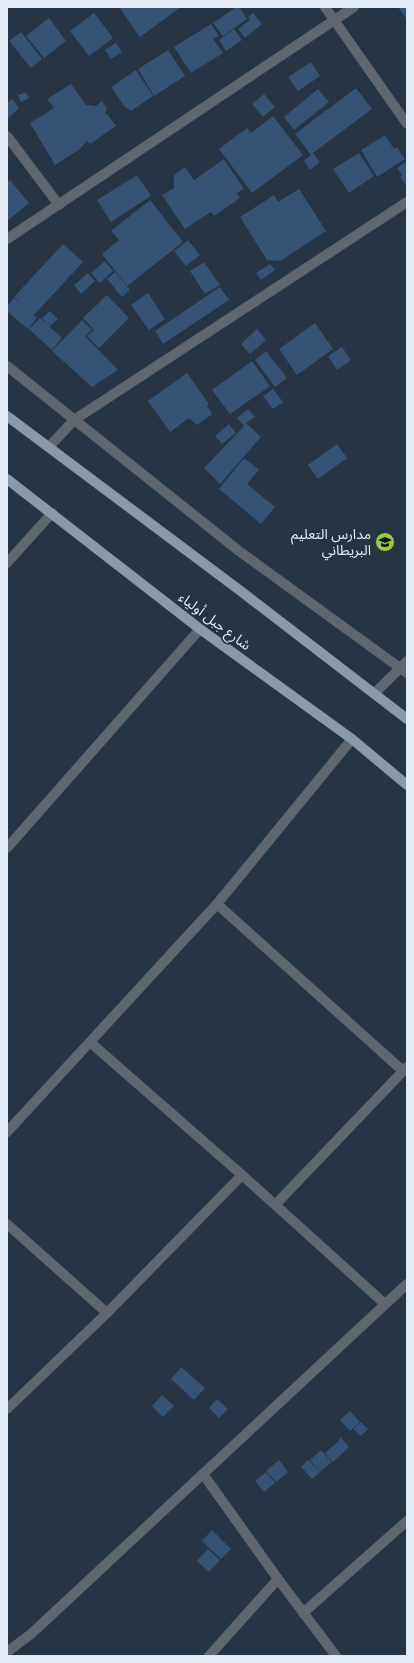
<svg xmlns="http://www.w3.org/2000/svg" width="414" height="1663" font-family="Roboto,'Noto Sans Arabic',sans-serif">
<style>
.building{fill:#345375}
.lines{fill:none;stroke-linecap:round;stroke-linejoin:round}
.minor{stroke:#5f666d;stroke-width:10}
.major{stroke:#8a98a7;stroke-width:10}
.labels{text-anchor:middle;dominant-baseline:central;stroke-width:3.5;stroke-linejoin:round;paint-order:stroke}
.poi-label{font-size:14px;fill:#e2ebf5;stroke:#263443;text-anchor:end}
.street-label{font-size:14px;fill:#e2ebf5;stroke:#263443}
</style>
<rect width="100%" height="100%" fill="#263443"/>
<g class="building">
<polygon points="119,7 181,7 140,37"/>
<polygon points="236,7 239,7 247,19 223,36 213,23"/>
<polygon points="398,7 407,7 407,20"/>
<polygon points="94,13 113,38 89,56 70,31"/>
<polygon points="253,13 262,24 245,38 238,29 250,20 248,17"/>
<polygon points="49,18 66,41 44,58 26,36"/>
<polygon points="211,24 219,36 213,39 223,53 191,73 174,47"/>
<polygon points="234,29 242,40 226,51 219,40"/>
<polygon points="21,32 42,59 31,68 9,41"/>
<polygon points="116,43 122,52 111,59 105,50"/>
<polygon points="168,50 185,76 154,96 138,69"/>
<polygon points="311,62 320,76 298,91 288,77"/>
<polygon points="136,70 153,96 131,111 125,107 111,87"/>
<polygon points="71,84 86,105 96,106 102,101 107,109 105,113 108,115 116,126 90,144 87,141 80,149 55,165 30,123 54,108 47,99"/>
<polygon points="356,88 372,109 313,153 320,162 310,170 304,161 311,155 295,134"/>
<polygon points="318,89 329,102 294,130 284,117"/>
<polygon points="26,92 29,98 21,102 18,95"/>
<polygon points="264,94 275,107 263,117 252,104"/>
<polygon points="12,99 19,108 7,119 7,103"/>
<polygon points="273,116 303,155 252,193 219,149 247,128 251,133"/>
<polygon points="385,135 394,149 397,147 405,159 377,177 361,150"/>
<polygon points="359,153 374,176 349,193 333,169"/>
<polygon points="224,159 244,189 237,193 240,198 214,216 211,212 185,229 162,195 174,188 174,175 185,167 194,180"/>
<polygon points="407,161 407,187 400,177 402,175 397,168"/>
<polygon points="137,175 151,196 111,222 97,200"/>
<polygon points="10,180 29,203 7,221 7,182"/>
<polygon points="299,189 326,231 280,261 267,260 240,217 274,195 278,202"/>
<polygon points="150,200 183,242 127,286 102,254 119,240 111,231"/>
<polygon points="188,240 200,255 186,266 174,251"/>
<polygon points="63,244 83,262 34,315 37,318 28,329 7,311 7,306 14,298 24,306 14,297"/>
<polygon points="105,261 113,271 100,283 91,273"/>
<polygon points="204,262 220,285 205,294 190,271"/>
<polygon points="270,264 275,270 261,280 256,273"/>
<polygon points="115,272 130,290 122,297 107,279"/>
<polygon points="88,273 95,281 81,294 74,285"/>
<polygon points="220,287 229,300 163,344 155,331"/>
<polygon points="148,293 165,319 149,330 131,305"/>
<polygon points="107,295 129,318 99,348 87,336 94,330 83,318"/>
<polygon points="50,311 58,319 49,327 42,318"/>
<polygon points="40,318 62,338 52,350 29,329"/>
<polygon points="82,320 92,330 85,336 118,370 92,387 52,351"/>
<polygon points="315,323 333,349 297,375 279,349"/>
<polygon points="257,329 266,340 250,354 241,344"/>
<polygon points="342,347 351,360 337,370 328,356"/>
<polygon points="266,351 287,378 275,387 255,360"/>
<polygon points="252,361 270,386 230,414 212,390"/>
<polygon points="187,373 209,404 207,406 212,414 197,425 189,418 170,432 148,401"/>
<polygon points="273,389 283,402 273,409 263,396"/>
<polygon points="248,409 255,417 246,423 261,437 220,484 204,468 244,426 237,418"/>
<polygon points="229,424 236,433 222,444 215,436"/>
<polygon points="337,444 347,458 318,479 308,465"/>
<polygon points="244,458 259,470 247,484 275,507 261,524 219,489"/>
<polygon points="181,1367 205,1388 194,1400 171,1379"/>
<polygon points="162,1395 174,1406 163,1417 152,1406"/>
<polygon points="217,1399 228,1409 219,1418 209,1408"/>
<polygon points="350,1411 360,1422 350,1431 340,1420"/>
<polygon points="361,1422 368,1429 361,1436 353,1429"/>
<polygon points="340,1437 349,1447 333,1462 325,1453 339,1441"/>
<polygon points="321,1450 332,1462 320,1472 310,1460"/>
<polygon points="279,1460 288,1472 276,1482 266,1471"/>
<polygon points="308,1460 320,1472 312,1479 301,1467"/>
<polygon points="266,1472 275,1483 264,1492 255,1481"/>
<polygon points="212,1530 231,1549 221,1559 202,1541"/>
<polygon points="208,1549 220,1560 209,1572 197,1561"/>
</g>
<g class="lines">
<g class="minor">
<polyline points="325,7 407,124"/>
<polyline points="7,136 59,205"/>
<polyline points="7,239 354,7"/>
<polyline points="7,366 239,551 407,673"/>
<polyline points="49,447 74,420 407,202"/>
<polyline points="7,563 52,513"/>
<polyline points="375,693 407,661"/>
<polyline points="7,848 200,629"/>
<polyline points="217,904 403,1071"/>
<polyline points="91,1043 242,1175 385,1304"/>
<polyline points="7,1132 217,904 352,739"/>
<polyline points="276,1204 407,1067"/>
<polyline points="7,1224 107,1313"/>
<polyline points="7,1409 107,1313 242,1175"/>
<polyline points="203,1474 278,1579 336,1656"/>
<polyline points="303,1613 407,1521"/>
<polyline points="7,1652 31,1634 407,1284"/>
<polyline points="209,1656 278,1579"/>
</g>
<g class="major">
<polyline points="7,416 238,589 407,719"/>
<polyline points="7,479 200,629 352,739 407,785"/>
</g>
</g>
<defs>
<symbol id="school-disc" viewBox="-11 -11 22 22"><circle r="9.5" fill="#91cd3f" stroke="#263443"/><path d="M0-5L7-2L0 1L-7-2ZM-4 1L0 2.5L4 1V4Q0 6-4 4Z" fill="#111"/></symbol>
</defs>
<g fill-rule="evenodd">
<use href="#school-disc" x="374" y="531" width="22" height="22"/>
</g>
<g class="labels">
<g class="poi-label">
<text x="371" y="534">مدارس التعليم<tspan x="371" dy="16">البريطاني</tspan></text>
</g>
<g class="street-label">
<text transform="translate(215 621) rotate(37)">شارع جبل أولياء</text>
</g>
</g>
<rect width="414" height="1663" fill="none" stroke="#e2ebf5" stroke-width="16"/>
</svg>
